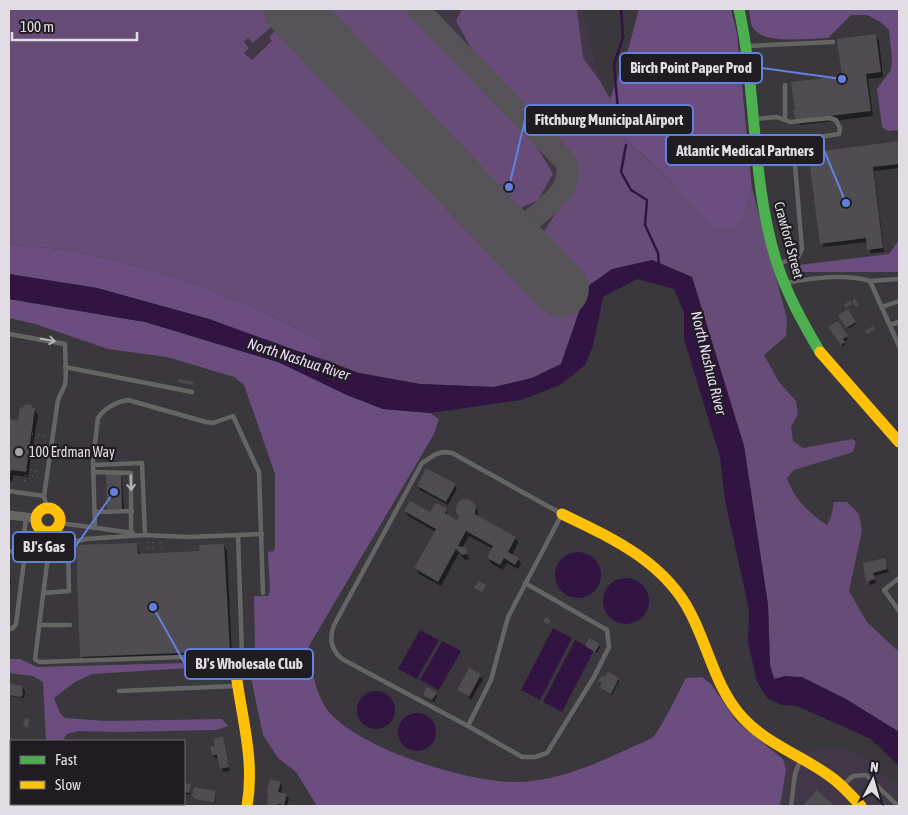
<svg xmlns="http://www.w3.org/2000/svg" width="908" height="815" font-family="'Asap Condensed',sans-serif">
<style>
.built{fill:#413747}
.green{fill:#674c77}
.forest{fill:#6c4d7f}
.water{fill:#321442}
.shadow{fill:#0007}
.lines{fill:none;stroke-linecap:round;stroke-linejoin:round}
.stream{stroke:#321442;stroke-width:2.5}
.taxiway{stroke:#555357;stroke-width:22}
.runway{stroke:#555357;stroke-width:56}
.building{fill:#4f4c52}
.path{stroke:#727273;stroke-width:1;stroke-dasharray:1 4;stroke-linecap:butt}
.lane{stroke:#656664;stroke-width:4.5}
.street{stroke:#656664;stroke-width:9}
.fast{stroke:#4caf50;stroke-width:11}
.slow{stroke:#ffc107;stroke-width:11}
.oneway{stroke:#b6b3b8}
.poi-dot{fill:#a7a3aa;stroke:#201d22;stroke-width:2}
.labels{text-anchor:middle;dominant-baseline:central;stroke-width:4.5;stroke-linejoin:round;paint-order:stroke}
.street-label{font-size:14px;fill:#e2dde5;stroke:#201d22}
.poi-label{font-size:14px;fill:#e2dde5;stroke:#201d22;text-anchor:start}
.water-label{font-size:15px;font-style:italic;fill:#ebd7f9;stroke:#201d22}
.leader{fill:none;stroke:#6280dd;stroke-width:2}
.callout-dot{fill:#6280dd;stroke:#201d22;stroke-width:2}
.callout{fill:#201d22;stroke:#6280dd;stroke-width:2}
.callout-label{font-size:15px;text-anchor:middle;font-weight:bold;fill:#e2dde5}
</style>
<rect width="100%" height="100%" fill="#3a373d"/>
<g class="built">
<polygon points="191,9 582,9 641,247 555,302 518,306 243,79"/>
<polygon points="792,746 806,751 834,747 847,748 863,756 899,788 899,806 780,806 786,769 783,759"/>
</g>
<g class="green">
<path d="M9 9H266L278 21 253 43 248 38 244 42 249 48 244 53 252 60 272 41 269 37 281 25 549 304 576 276 540 238 574 184C578 173 575 163 568 154L471 48 456 21 462 9H577L583 58 600 81 610 99 617 131 674 184 745 214 752 188 787 319 786 336 764 355 779 382 796 401 798 414 791 427 793 441 803 448 852 439 856 442 853 452 794 470 787 478C794 499 809 513 827 525L831 517 834 502H847L859 514 862 531 849 591 867 622 899 652V732L846 699 785 676 774 680 770 665 768 605 744 446 692 277 652 260 588 286 561 364 532 378 494 387 420 384 359 373 323 359 321 342C245 298 159 268 73 251 52 247 30 247 9 244Z"/>
<path d="M318 9H409C456 58 521 114 553 174L538 200 514 211Z"/>
</g>
<g class="forest">
<polygon points="639,9 731,9 737,34 752,188 745,214 733,227 714,226 674,184 617,131 610,99 629,46"/>
<path d="M749 9H899V130L888 131 882 127 877 89 891 70 892 60 889 30 881 22 867 15H851L828 38C810 38 763 45 753 28 750 23 750 14 749 9Z"/>
<polygon points="899,240 899,272 798,272 797,268 799,265 889,254"/>
<path d="M9 244C30 247 52 247 73 251 159 268 245 298 321 342L323 359 261 340 209 319 97 288 9 274Z"/>
<path d="M9 299 145 322 278 362 347 395 383 409 430 413 439 419 434 434 309 646C311 666 314 687 324 705 349 747 469 783 517 782 558 781 596 764 632 747 638 744 648 741 653 737 660 731 680 689 686 678L702 677 711 684 736 721 783 759 786 769 780 806H317L296 772 278 758 263 735 249 668 244 667 243 662 254 655 255 649 254 596H268L270 591 268 552 274 551 275 548V474L244 385 234 377 167 357 108 349 35 324 9 318Z"/>
<polygon points="9,659 20,659 37,667 224,662 222,666 92,674 75,682 54,698 60,713 65,718 106,721 222,719 228,726 216,730 120,732 78,731 67,734 62,741 46,741 43,682 33,676 9,673"/>
</g>
<g class="water">
<polygon points="652,260 692,277 744,446 768,605 770,665 774,679 785,676 802,677 846,699 899,732 899,766 871,739 797,706 782,705 768,699 757,682 748,642 749,610 725,500 720,457 684,339 684,312 674,289 637,279 603,297 593,346 585,365 560,385 521,400 430,413 383,409 347,395 278,362 145,322 9,299 9,274 97,288 209,319 359,373 420,384 494,387 532,378 561,364 588,286 612,269"/>
<circle cx="578" cy="575" r="23"/>
<circle cx="626" cy="601" r="23"/>
<polygon points="553,628 572,638 540,700 521,690"/>
<polygon points="420,630 439,640 417,679 398,669"/>
<polygon points="575,640 594,650 562,712 543,702"/>
<polygon points="442,641 461,651 439,690 420,680"/>
<circle cx="376" cy="710" r="19"/>
<circle cx="417" cy="732" r="19"/>
</g>
<g class="shadow">
<polygon points="876,35 879,41 883,77 868,79 873,116 800,125 797,120 843,77"/>
<polygon points="899,142 899,168 874,171 884,252 871,253 867,242 823,247 809,154"/>
<polygon points="848,311 856,324 848,329 839,316"/>
<polygon points="838,323 848,339 844,342 845,345 843,346 830,328"/>
<polygon points="31,406 38,415 28,477 13,475 12,481 9,481 9,420 19,422"/>
<polygon points="120,475 122,479 124,512 110,513"/>
<polygon points="455,485 457,488 448,505 420,490 418,486"/>
<polygon points="475,506 478,511 478,517 515,538 518,543 512,555 518,559 521,564 518,569 507,563 503,570 491,563 488,558 493,549 469,536 462,548 465,549 469,559 465,560 459,553 441,586 419,574 416,568 436,532 408,516 405,511 431,514 446,510 448,516 458,521"/>
<polygon points="137,544 140,555 201,553 224,546 227,551 232,656 85,662 82,656"/>
<polygon points="884,560 889,572 874,576 876,583 870,585 865,564"/>
<polygon points="9,577 11,580 9,594"/>
<polygon points="599,644 600,647 597,653 586,646"/>
<polygon points="470,670 483,679 471,700 459,690"/>
<polygon points="618,679 619,681 612,695 601,687 602,684 600,681"/>
<polygon points="10,685 22,687 25,692 24,698 9,696"/>
<polygon points="436,693 437,696 434,702 424,695"/>
<polygon points="223,738 230,771 223,772 219,758 215,758 213,754"/>
<polygon points="9,760 11,764 10,768 9,768"/>
<polygon points="280,783 282,786 281,794 286,795 289,799 287,806 268,806 268,793"/>
<polygon points="184,784 190,785 190,795 184,794"/>
<polygon points="216,792 215,804 195,798"/>
</g>
<g class="lines">
<g class="stream">
<polyline points="621,9 623,37 614,65 618,110 630,123 631,135"/>
<polyline points="626,145 621,172 631,190 647,200 645,225 658,253 659,265"/>
</g>
<path class="taxiway" d="M418 9 566 162C575 189 546 206 529 222 517 231 507 227 495 219"/>
<polyline class="runway" points="292,9 561,289"/>
</g>
<g class="building">
<polygon points="876,34 881,72 866,74 871,111 796,120 793,110 795,110 791,82 842,76 837,39"/>
<polygon points="899,141 899,164 873,167 883,248 867,250 866,238 820,244 808,153"/>
<polygon points="855,299 859,305 856,307 852,301"/>
<polygon points="850,301 852,304 845,308 844,305"/>
<polygon points="848,309 856,322 846,328 838,315"/>
<polygon points="838,321 848,336 843,339 845,342 841,345 828,327"/>
<polygon points="873,326 875,330 867,334 865,331"/>
<polygon points="178,379 193,382 193,385 178,382"/>
<polygon points="25,404 32,405 32,408 35,408 26,472 11,470 9,477 9,419 18,420 20,408 24,407"/>
<polygon points="426,468 456,484 446,502 417,486"/>
<polygon points="106,474 121,474 122,509 107,510"/>
<polygon points="468,499 476,505 475,514 516,537 508,552 519,558 515,565 504,558 500,565 487,558 493,546 466,531 458,546 466,548 467,554 462,555 456,549 438,582 414,568 436,529 404,511 410,501 430,512 436,503 447,509 445,513 457,520 459,517 456,511 457,504 461,500"/>
<polygon points="137,543 138,554 200,551 199,545 224,544 230,651 80,657 76,545"/>
<polygon points="885,558 887,569 873,573 875,579 866,582 863,563"/>
<polygon points="478,581 486,585 482,592 474,588"/>
<polygon points="546,617 551,621 548,624 543,621"/>
<polygon points="589,638 600,644 595,652 585,646"/>
<polygon points="469,668 481,674 469,697 457,690"/>
<polygon points="608,672 619,678 611,694 599,687 602,683 598,681 602,676 605,677"/>
<polygon points="9,683 22,686 23,695 20,697 9,695"/>
<polygon points="427,687 437,693 432,700 423,695"/>
<polygon points="25,718 30,719 28,727 23,726"/>
<polygon points="223,736 229,767 220,769 217,755 212,755 210,747 215,746 213,739"/>
<polygon points="9,741 11,742 11,756 9,755"/>
<polygon points="270,779 281,782 278,792 287,794 284,805 278,804 277,806 267,806 268,793 266,793"/>
<polygon points="184,783 191,784 189,793 184,792"/>
<polygon points="194,787 216,791 214,803 195,799 192,796"/>
<polygon points="817,790 834,806 807,806 804,804"/>
</g>
<g class="lines">
<g class="path">
<polyline points="32,434 35,434"/>
<polyline points="38,435 45,436"/>
<polyline points="36,444 45,446"/>
<polyline points="26,469 40,472"/>
<polyline points="32,476 41,478"/>
<polyline points="25,481 26,472"/>
<polyline points="148,542 148,552"/>
<polyline points="153,542 153,551"/>
<polyline points="161,542 162,551"/>
</g>
<g class="lane">
<polyline points="748,46 833,42"/>
<polyline points="785,85 785,120"/>
<polyline points="755,119 777,117 790,122 830,118 836,120 840,128 839,134 758,146"/>
<polyline points="778,264 798,257 802,249 793,141"/>
<polyline points="870,281 899,279"/>
<path d="M786 283C811 278 844 273 870 281L899 346"/>
<polyline points="882,307 899,301"/>
<polyline points="890,325 899,322"/>
<path d="M9 334 65 344C65 357 67 372 65 385 63 390 60 394 58 400L44 496 47 508"/>
<polyline points="65,367 192,392"/>
<path d="M444 452 452 453 562 514 508 617 491 680 468 726 342 659C331 650 329 638 334 625L422 463 436 454Z"/>
<polyline points="93,472 131,473 131,535"/>
<polyline points="9,491 44,496"/>
<polyline points="94,512 132,511"/>
<polyline points="60,523 133,533"/>
<path d="M95 528 93 461 98 418C103 409 118 401 128 400L206 422 213 423 233 416 259 472 263 593"/>
<polyline points="51,532 35,659 39,662 242,655 238,535"/>
<polyline points="143,535 189,537 262,534"/>
<polyline points="49,544 63,545 85,539 145,535 142,463 93,465"/>
<polyline points="9,551 25,553"/>
<polyline points="25,553 23,544 26,518"/>
<polyline points="899,578 884,590 899,611"/>
<polyline points="43,593 69,591 68,543"/>
<polyline points="39,625 70,625"/>
<polyline points="9,629 13,628 16,624 25,553 33,535 44,531"/>
<polyline points="235,656 236,672"/>
<polyline points="119,691 236,686"/>
<polyline points="468,726 522,757 535,757 547,753 594,677 609,647 607,630 525,583"/>
<polyline points="843,785 853,776 866,775 898,806"/>
<polyline points="791,806 795,774 800,761"/>
</g>
<g class="street">
<polyline points="9,515 35,518"/>
<polyline points="9,785 11,786"/>
<polyline points="106,804 129,806"/>
</g>
<path class="fast" d="M739 9C757 92 751 179 776 260 786 293 803 323 820 352"/>
<g class="slow">
<polyline points="820,352 899,442"/>
<circle cx="48" cy="520" r="12"/>
<path d="M562 514C612 538 665 562 691 614 709 649 716 689 743 718 768 745 803 756 831 777 842 785 852 796 861 806"/>
<path d="M236 674C242 719 255 761 247 806"/>
</g>
</g>
<defs><path id="oneway-shaft" d="M-6 0H5M1.5-3L5.5 0L1.5 3" fill="none" stroke-width="1.6" stroke-linecap="round" stroke-linejoin="round" transform="scale(1.25)"/></defs>
<g class="oneway">
<use href="#oneway-shaft" transform="translate(48 340) rotate(9)"/>
<use href="#oneway-shaft" transform="translate(131 483) rotate(88)"/>
</g>
<circle class="poi-dot" cx="19" cy="452" r="5"/>
<g class="labels">
<g class="street-label">
<text transform="translate(789 240) rotate(75)">Crawford Street</text>
</g>
<g class="poi-label">
<text x="29" y="452">100 Erdman Way</text>
</g>
<g class="water-label">
<text transform="translate(299 359) rotate(18)">North Nashua River</text>
<text transform="translate(709 363) rotate(76)">North Nashua River</text>
</g>
</g>
<path class="leader" d="M842 79L762 68M509 187L525 120M846 203L824 150M114 492L75 547M153 607L185 664"/>
<g class="callout-dot">
<circle cx="842" cy="79" r="5"/>
<circle cx="509" cy="187" r="5"/>
<circle cx="846" cy="203" r="5"/>
<circle cx="114" cy="492" r="5"/>
<circle cx="153" cy="607" r="5"/>
</g>
<g class="callout">
<rect x="620" y="53" width="142" height="30" rx="5"/>
<rect x="525" y="105" width="168" height="30" rx="5"/>
<rect x="666" y="135" width="158" height="30" rx="5"/>
<rect x="13" y="532" width="62" height="30" rx="5"/>
<rect x="185" y="649" width="128" height="30" rx="5"/>
</g>
<g class="callout-label">
<text x="691" y="73">Birch Point Paper Prod</text>
<text x="609" y="125">Fitchburg Municipal Airport</text>
<text x="745" y="156">Atlantic Medical Partners</text>
<text x="44" y="552">BJ's Gas</text>
<text x="249" y="669">BJ's Wholesale Club</text>
</g>
<rect width="908" height="815" fill="none" stroke="#e2dde5" stroke-width="20"/>
<rect x="10" y="740" width="175" height="65" fill="#201d22" stroke="#6e6a70"/>
<rect x="20" y="756" width="25" height="8" fill="#4caf50" stroke="#6e6a70"/>
<text x="55" y="765" font-size="15" fill="#e2dde5">Fast</text>
<rect x="20" y="781" width="25" height="8" fill="#ffc107" stroke="#6e6a70"/>
<text x="55" y="790" font-size="15" fill="#e2dde5">Slow</text>
<g transform="translate(873 780) rotate(6)" stroke="#201d22" stroke-width="4" paint-order="stroke">
<path d="M0-4L9 19L0 12L-9 19Z" fill="#e2dde5"/>
<text y="-8" font-size="14" font-weight="bold" text-anchor="middle" fill="#e2dde5">N</text>
</g>
<path d="M12 32v8h125v-8" fill="none" stroke="#e2dde5" stroke-width="2.5"/>
<text x="20" y="32" font-size="15" fill="#e2dde5" stroke="#201d22" stroke-width="4" paint-order="stroke">100 m</text>
</svg>
